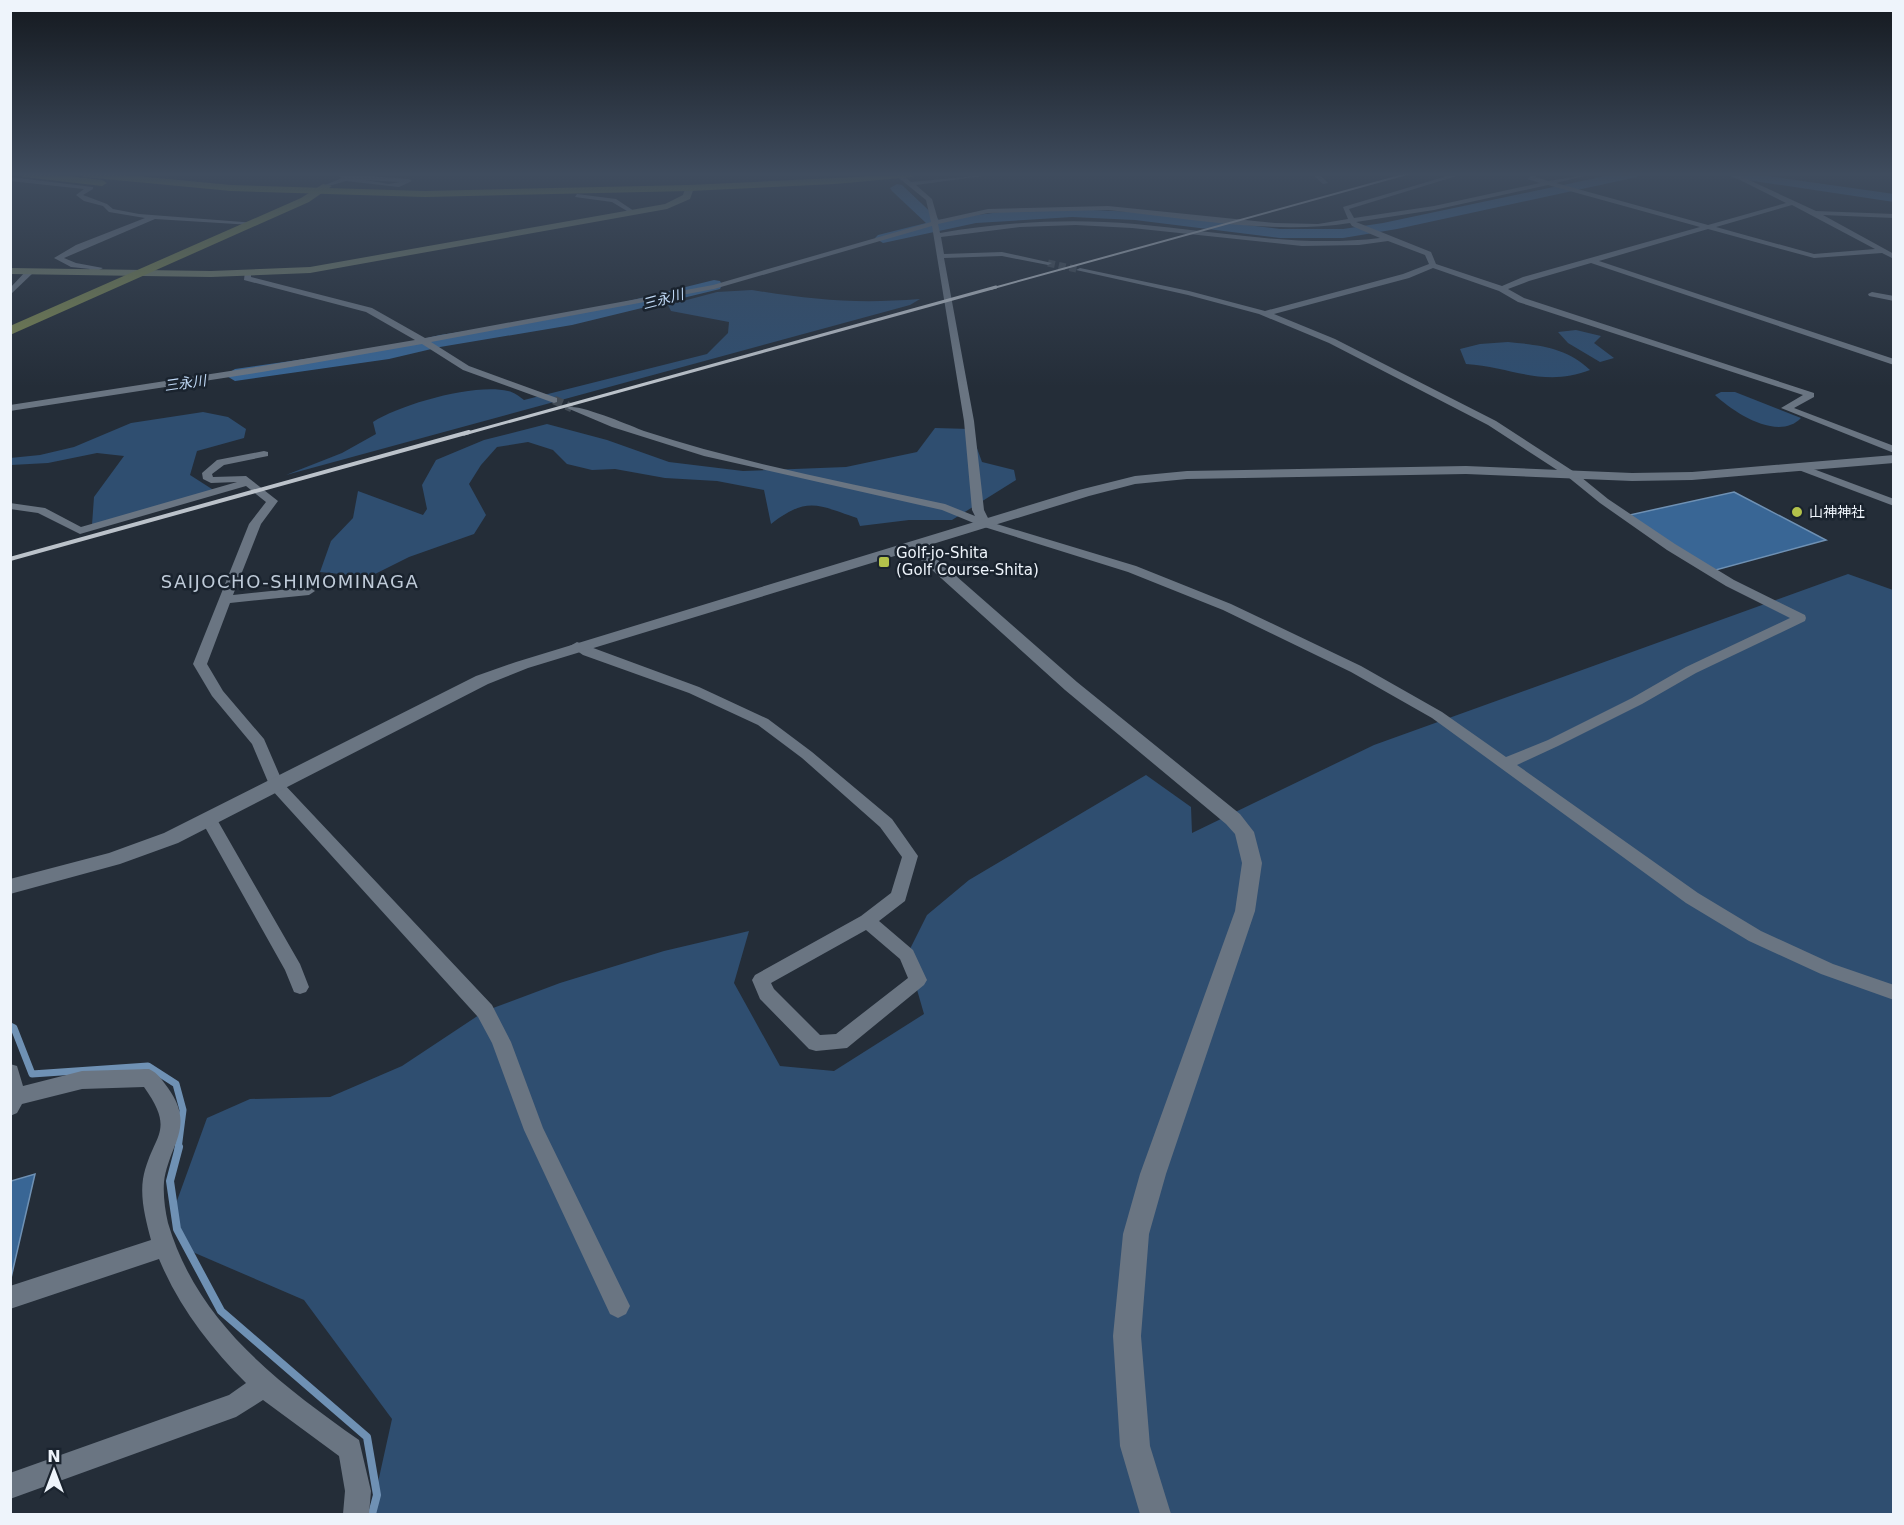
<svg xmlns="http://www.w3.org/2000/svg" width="1904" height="1525" font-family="'DejaVu Sans','Noto Sans JP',sans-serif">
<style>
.green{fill:#2f4e70}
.water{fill:#396695;stroke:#6f91b4;stroke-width:1.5}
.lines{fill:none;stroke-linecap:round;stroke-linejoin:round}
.stream-far1{stroke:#6f91b4;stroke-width:7}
.stream{stroke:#6f91b4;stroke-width:8}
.river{fill:#396695;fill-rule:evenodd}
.minor-tunnel-far1{stroke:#424b55;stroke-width:7;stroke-dasharray:7 4;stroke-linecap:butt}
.minor-tunnel{stroke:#424b55;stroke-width:9;stroke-dasharray:9 4.5;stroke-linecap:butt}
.minor{fill:#6a7582;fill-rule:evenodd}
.tertiary{fill:#6a7582;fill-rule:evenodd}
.secondary{fill:#717c6a;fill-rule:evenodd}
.primary{fill:#788351;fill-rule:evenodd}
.trunk{fill:#7d8841;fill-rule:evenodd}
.rail-far2{stroke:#bbc2ca;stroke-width:2}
.rail-far1{stroke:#bbc2ca;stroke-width:3}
.rail{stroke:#bbc2ca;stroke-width:4}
.poi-dot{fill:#b3c24b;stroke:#1a232e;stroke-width:2}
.labels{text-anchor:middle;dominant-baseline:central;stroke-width:5;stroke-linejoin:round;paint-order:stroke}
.far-water-label{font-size:14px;font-style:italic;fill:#c1daf7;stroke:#1a232e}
.far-poi-label{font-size:14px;fill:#eef4fb;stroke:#1a232e;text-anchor:start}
.poi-label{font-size:15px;fill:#eef4fb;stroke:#1a232e;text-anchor:start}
.quarter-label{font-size:18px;letter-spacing:1.5px;fill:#bfcbd9;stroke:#1a232e}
</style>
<rect width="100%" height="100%" fill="#242d38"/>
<g class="green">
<path d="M752 290C813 300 857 304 920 299L910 305 286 475 342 453 376 434 373 422C401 404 475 383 508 391 514 392 520 397 524 400L707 354 728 333 729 322 671 311 668 305 717 292Z"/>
<polygon points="1576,330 1601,336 1594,343 1614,358 1600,362 1568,343 1558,332"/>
<path d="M1508 342C1538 345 1567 347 1590 370 1544 388 1512 367 1466 364L1460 349 1480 344Z"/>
<path d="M1721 392H1735L1801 418C1778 442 1733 412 1715 395Z"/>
<polygon points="203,412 228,417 246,429 244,438 197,451 190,475 215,491 92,525 94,497 124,456 97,453 48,463 11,465 10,458 40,455 74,447 131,423"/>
<path d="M547 424 607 440 669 462 743 471 846 467 917 452 935 428 970 429 982 462 1014 470 1016 480 952 520H909L860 526 857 518C818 505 807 496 771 524L764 490 717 481 665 478 615 469 592 470 567 464 553 450 528 442 497 447 481 465 469 484 486 515 474 534 409 557 369 577 320 572 331 541 353 518 358 491 423 515 427 509 422 485 436 460 484 440Z"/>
<polygon points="1848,574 1893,590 1893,1514 371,1514 392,1419 304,1300 188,1250 174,1209 207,1118 250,1099 330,1097 402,1066 485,1011 560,983 664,951 749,931 734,983 780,1066 834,1071 924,1014 907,955 927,915 969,880 1146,775 1191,807 1192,833 1374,745"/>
</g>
<g class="water">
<polygon points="1734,492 1826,540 1712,571 1625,516"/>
<polygon points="35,1174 11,1278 11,1181"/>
</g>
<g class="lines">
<polyline class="stream-far1" points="10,1026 14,1028 32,1074 148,1066 176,1084 183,1110 178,1149"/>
<polyline class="stream" points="179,1147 170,1181 177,1229 221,1311 367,1437 377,1495 372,1514"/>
<g class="river">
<polygon points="1615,174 1639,174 1637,177 1397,229 1343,238 1280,238 1135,220 1072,217 976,223 883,243 875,238 878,235 926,223 892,191 890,188 897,184 902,185 939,220 1008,211 1072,209 1135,212 1280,229 1343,229 1383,223"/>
<polygon points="1727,174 1754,174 1894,194 1894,202 1734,178"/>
<polygon points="714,280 720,281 722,285 720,289 572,325 440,347 389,359 235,381 225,375 235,369 389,347 440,335 572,315"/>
</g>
<polyline class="minor-tunnel-far1" points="1048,263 1080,270"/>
<polyline class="minor-tunnel" points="554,400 572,408"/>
<g class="minor">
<path d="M341 174 409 179 412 181 399 187 346 181 325 187V185L342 178 338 176ZM365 180 400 182 389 184Z"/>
<path d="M894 174H901L911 182 997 174 916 185 932 199 938 220 988 209 1108 206 1275 223 1318 224 1348 219 1343 207 1454 174H1463L1349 209 1354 218 1434 206 1540 183 1528 179 1532 174H1539L1535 177 1548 181 1592 174 1556 183 1708 225 1786 203 1728 174H1736L1816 211 1894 214V218L1823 215 1894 254V259L1882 253 1814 258 1708 229 1599 261 1894 359V365L1591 263 1529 281 1508 289 1524 298 1814 393V397L1794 408 1894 446V453L1781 408 1803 395 1518 302 1499 291 1433 268 1409 278 1274 314 1335 339 1496 421 1576 473 1608 499 1675 544 1734 580 1805 615 1806 618 1805 621 1696 673 1642 704 1558 746 1517 765 1698 893 1761 931 1833 964 1894 985V1000L1821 974 1749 941 1686 903 1432 718 1351 672 1223 610 1128 572 981 526 942 510 704 456 612 427 567 408C575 402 631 426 644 431 742 463 844 482 945 504L975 516 972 510 964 421 932 226 714 289 431 342 469 366 557 398V402L554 403 463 370 422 344 262 372 10 411V405L262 366 415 340 366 312 244 280 245 271H251V277L372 308 425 338 713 285 931 222 926 200ZM1548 185 1700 227 1523 277 1502 286 1436 264 1431 252 1356 222 1434 210ZM1792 205 1875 249 1814 254 1716 227ZM1108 210C1186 218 1272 235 1350 223L1352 226 1380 238C1298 248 1217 231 1135 224 1070 218 1004 222 940 233L938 224 988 213ZM1076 225 1132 228 1302 246 1359 245 1388 241 1425 255 1429 264 1403 274 1265 311 1189 291 1080 268 1076 270 1188 295 1259 314 1329 343 1488 425 1568 477 1600 503 1667 550 1726 586 1790 618 1686 667 1632 698 1548 740 1506 757 1442 712 1361 666 1231 604 1136 566 990 522 984 510 974 421 944 258 1002 256 1048 265 1052 263 1002 252 944 254 941 237 1020 227Z"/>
<polygon points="1312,174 1319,174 1328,183 1323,184"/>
<polygon points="10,177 93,187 93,189 83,195 107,204 113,209 139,214 256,223 252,225 155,219 64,258 76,263 103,268 89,275 85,273 90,269 71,267 54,258 76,245 145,218 109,212 103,206 84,201 76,195 84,189 10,181"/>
<polygon points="577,194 616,199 637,213 632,214 612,202 575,197"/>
<polygon points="27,270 34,272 10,295 10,288"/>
<polygon points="1872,292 1894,296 1894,301 1869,296 1868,294"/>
<polygon points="264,451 268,452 268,456 224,465 212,474 213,477 246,476 278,501 261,524 233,595 309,587 315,591 309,595 230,603 207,664 223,691 264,739 283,783 492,1005 511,1042 543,1128 630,1306 626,1314 618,1318 610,1314 524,1130 492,1043 478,1017 271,789 252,744 212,696 193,664 249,524 266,502 246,486 80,534 38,513 10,509 10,503 45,508 81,527 237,482 211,483 203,479 202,473 217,460"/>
<polygon points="1800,464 1894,499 1894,506 1796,469 1795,467"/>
<path d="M577 642 699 687 768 719 812 752 892 819 918 856 905 901 879 921 913 950 927 980 924 985 847 1048 816 1051 809 1049 760 999 752 980 755 975 861 916 891 893 902 857 880 827 802 758 758 725 689 693 583 655 570 646ZM866 930 900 959 908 978 836 1034 820 1035 774 989 771 983Z"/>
<polygon points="209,814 215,816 300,964 309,987 306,992 300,994 294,992 285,970 201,820 203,816"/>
<path d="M10 1064 17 1066 23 1086 82 1071 149 1069C158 1073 162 1080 168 1088 196 1127 169 1144 164 1182 163 1195 165 1210 168 1223 197 1322 278 1383 359 1440L371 1491 369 1514H343L345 1491 339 1456 263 1400 236 1417 10 1499V1473L229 1395 246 1383C210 1347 179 1307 159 1259L10 1309V1286L151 1240C146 1221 140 1199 143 1179 152 1134 177 1133 144 1087L82 1089 22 1104 17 1113 10 1116Z"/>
</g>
<polygon class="tertiary" points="1894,455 1894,463 1692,480 1632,481 1466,474 1187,479 1135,484 1089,496 923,547 1077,682 1240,814 1254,832 1262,863 1255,911 1166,1174 1149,1234 1141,1336 1150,1446 1171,1514 1140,1514 1120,1446 1113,1336 1123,1234 1140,1174 1235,911 1242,863 1235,834 1226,824 1065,690 911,551 528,668 488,684 178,843 120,864 10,894 10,879 109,853 164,833 476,676 516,662 1079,490 1135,476 1187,471 1466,466 1632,473 1692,472"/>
<polygon class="secondary" points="686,186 694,188 690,199 667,209 310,273 211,277 10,274 10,268 211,271 310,267 665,204 683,195"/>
<polygon class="primary" points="323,184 332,186 309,202 10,335 10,326 301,198"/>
<g class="trunk">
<polygon points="19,174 51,174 102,180 107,183 102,186 24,177"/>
<polygon points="79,174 116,174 231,185 425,191 689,185 917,174 912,177 835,184 689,191 425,197 231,191 84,177"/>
</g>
<polyline class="rail-far2" points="990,289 1407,174"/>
<polyline class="rail-far1" points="464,434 996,287"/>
<polyline class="rail" points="10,559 469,432"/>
</g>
<linearGradient id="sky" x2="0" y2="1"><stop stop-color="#14191f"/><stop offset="0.45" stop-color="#3f4c5e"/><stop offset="1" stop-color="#3f4c5e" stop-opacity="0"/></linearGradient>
<rect width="1904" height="387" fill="url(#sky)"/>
<g class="poi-dot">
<circle cx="1797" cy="512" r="6"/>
<rect x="878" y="556" width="12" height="12" rx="3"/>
</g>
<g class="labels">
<g class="far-water-label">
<text transform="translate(663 299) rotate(-15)">三永川</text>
<text transform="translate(185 383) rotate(-8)">三永川</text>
</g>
<g class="far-poi-label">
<text x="1809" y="512">山神神社</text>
</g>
<g class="poi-label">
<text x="896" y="553">Golf-jo-Shita<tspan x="896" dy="17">(Golf Course-Shita)</tspan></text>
</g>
<g class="quarter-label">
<text x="290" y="581">SAIJOCHO-SHIMOMINAGA</text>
</g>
</g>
<rect width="1904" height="1525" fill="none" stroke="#eef4fb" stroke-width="24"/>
<g transform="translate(54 1471)" stroke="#1a232e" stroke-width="4.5" paint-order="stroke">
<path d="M0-4.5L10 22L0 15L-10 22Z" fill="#eef4fb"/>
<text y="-9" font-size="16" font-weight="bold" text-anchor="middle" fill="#eef4fb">N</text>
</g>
</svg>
